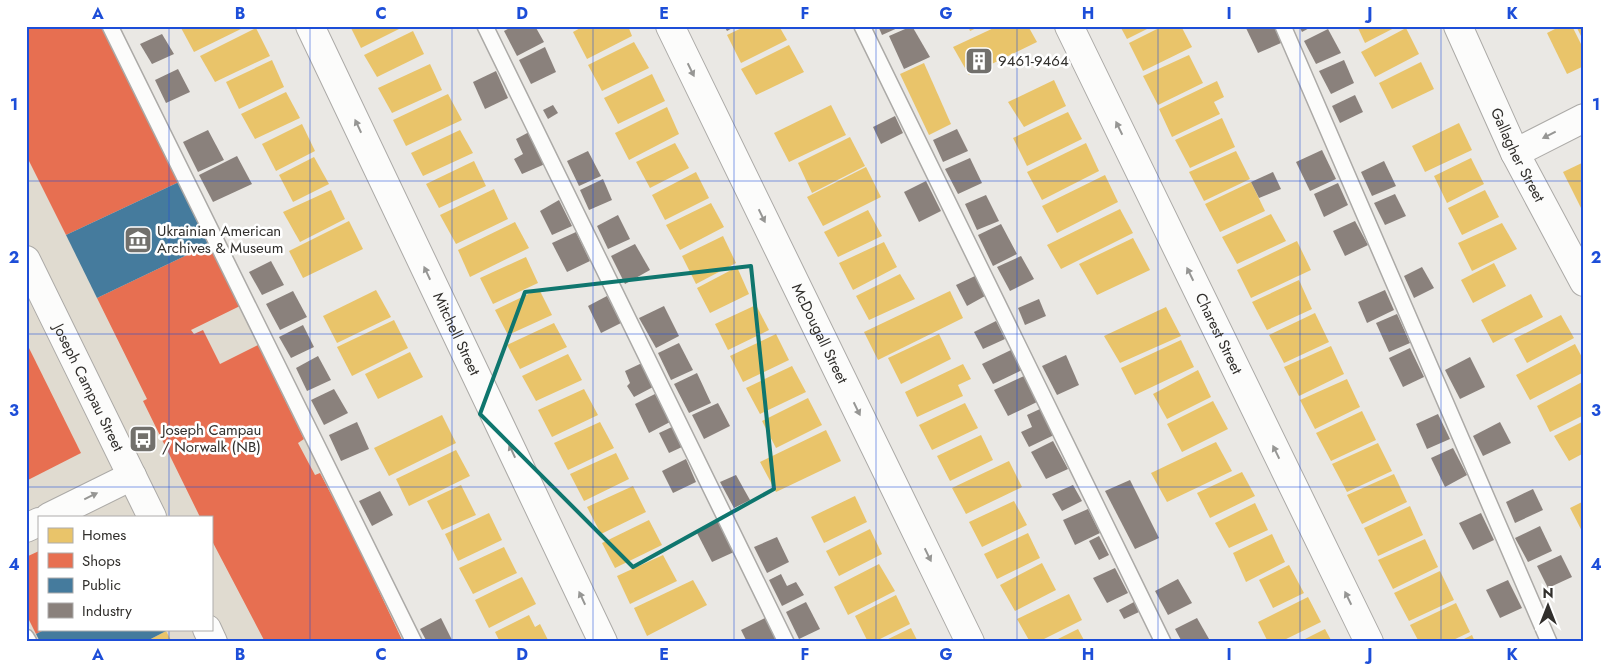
<svg xmlns="http://www.w3.org/2000/svg" width="1610" height="668" font-family="Jost,sans-serif">
<style>
.built{fill:#e0dbd0;fill-rule:evenodd}
.homes{fill:#e9c46a}
.shops{fill:#e76f51}
.public{fill:#457b9d}
.industry{fill:#8a817c}
.lines{fill:none;stroke-linecap:round;stroke-linejoin:round}
.service-casing{stroke:#acaaa7;stroke-width:18}
.minor-casing{stroke:#acaaa7;stroke-width:30}
.tertiary-casing{stroke:#acaaa7;stroke-width:30}
.service{stroke:#fcfcfb;stroke-width:15}
.minor{stroke:#fcfcfb;stroke-width:28}
.tertiary{stroke:#fcfcfb;stroke-width:28}
.oneway{fill:#969694}
.marked{fill:none;stroke:#0f766e;stroke-width:4;stroke-linejoin:round}
.grid{fill:none;stroke:#1d4ed8;stroke-width:1;stroke-opacity:0.55}
.labels{text-anchor:middle;dominant-baseline:central;stroke-width:5;stroke-linejoin:round;paint-order:stroke}
.poi-label{font-size:15px;fill:#312f2c;stroke:#fff;text-anchor:start}
.street-label{font-size:15px;fill:#312f2c;stroke:#fff}
.neatline{fill:none;stroke:#1d4ed8;stroke-width:2}
.grid-label{font-size:16px;text-anchor:middle;font-weight:bold;fill:#1d4ed8}
</style>
<rect width="100%" height="100%" fill="#eae8e4"/>
<path class="built" d="M26 26H109L423 642H36L26 619ZM39 517H211V629H39Z"/>
<g class="homes">
<polygon points="180,26 247,26 194,52"/>
<polygon points="350,26 405,26 361,48"/>
<polygon points="584,26 628,26 632,36 587,59 573,32"/>
<polygon points="746,26 779,26 787,40 741,63 727,35"/>
<polygon points="968,26 981,26 970,31"/>
<polygon points="998,26 1028,26 1037,42 969,75 953,47"/>
<polygon points="1120,26 1153,26 1127,39"/>
<polygon points="1163,26 1181,26 1192,47 1143,71 1129,43"/>
<polygon points="1357,26 1398,26 1365,43"/>
<polygon points="1561,26 1572,26 1584,50 1584,66 1567,74 1547,33"/>
<polygon points="1576,26 1584,26 1584,42"/>
<polygon points="256,28 270,56 215,82 200,56"/>
<polygon points="1406,28 1419,54 1375,77 1361,52"/>
<polygon points="413,31 424,54 377,77 364,55"/>
<polygon points="634,42 649,68 602,91 588,65"/>
<polygon points="789,45 804,72 756,95 741,69"/>
<polygon points="1189,55 1203,83 1158,105 1143,76"/>
<polygon points="272,60 284,87 239,109 226,82"/>
<polygon points="1421,62 1434,89 1392,109 1379,83"/>
<polygon points="924,63 951,124 929,135 900,74"/>
<polygon points="430,64 442,90 392,113 378,88"/>
<polygon points="652,74 665,101 618,124 604,98"/>
<polygon points="1054,80 1066,106 1024,127 1008,102"/>
<polygon points="1217,81 1224,97 1214,102 1220,114 1172,137 1159,109"/>
<polygon points="286,92 300,118 255,139 241,114"/>
<polygon points="448,94 462,120 406,146 393,120"/>
<polygon points="831,105 846,135 789,162 774,133"/>
<polygon points="667,107 679,134 629,160 615,133"/>
<polygon points="1068,112 1082,139 1027,166 1013,138"/>
<polygon points="1222,118 1235,147 1190,168 1175,140"/>
<polygon points="1459,123 1472,150 1425,172 1412,146"/>
<polygon points="302,124 315,151 276,171 262,144"/>
<polygon points="460,130 473,153 423,176 411,153"/>
<polygon points="850,137 865,166 812,193 798,163"/>
<polygon points="675,143 689,168 650,188 636,162"/>
<polygon points="1086,143 1099,171 1042,200 1027,172"/>
<polygon points="1236,151 1250,179 1204,201 1189,172"/>
<polygon points="314,157 329,184 293,202 279,175"/>
<polygon points="1471,158 1484,184 1447,203 1434,176"/>
<polygon points="474,161 486,186 439,208 426,184"/>
<polygon points="1584,162 1584,214 1563,172"/>
<polygon points="866,167 881,197 823,226 807,197"/>
<polygon points="696,172 709,198 665,220 652,195"/>
<polygon points="1105,175 1118,202 1057,233 1042,206"/>
<polygon points="1251,182 1265,211 1220,232 1205,204"/>
<polygon points="494,189 508,219 456,244 440,215"/>
<polygon points="331,190 345,219 300,242 283,212"/>
<polygon points="1485,190 1499,217 1462,235 1448,208"/>
<polygon points="711,203 724,227 680,250 666,225"/>
<polygon points="1120,209 1133,233 1061,269 1047,245"/>
<polygon points="868,210 882,236 838,257 824,232"/>
<polygon points="1271,214 1286,241 1237,264 1222,237"/>
<polygon points="349,221 363,249 303,278 289,251"/>
<polygon points="515,222 529,248 470,277 458,250"/>
<polygon points="1502,223 1517,249 1472,271 1458,243"/>
<polygon points="723,236 736,263 696,284 682,256"/>
<polygon points="1133,238 1150,270 1097,295 1079,264"/>
<polygon points="1297,241 1311,270 1251,298 1237,270"/>
<polygon points="884,242 897,267 853,290 839,263"/>
<polygon points="526,257 538,283 493,304 480,278"/>
<polygon points="1494,263 1506,286 1473,303 1461,280"/>
<polygon points="737,267 749,294 710,313 697,288"/>
<polygon points="900,274 915,299 869,320 856,296"/>
<polygon points="1299,280 1312,309 1267,330 1252,302"/>
<polygon points="539,289 552,315 508,335 495,310"/>
<polygon points="376,290 391,317 337,343 323,316"/>
<polygon points="950,291 963,318 878,360 864,332"/>
<polygon points="1531,294 1543,317 1493,343 1481,320"/>
<polygon points="756,305 769,330 728,350 715,324"/>
<polygon points="1166,307 1181,336 1120,363 1104,336"/>
<polygon points="1315,313 1329,342 1284,363 1269,335"/>
<polygon points="1561,315 1574,338 1527,363 1514,339"/>
<polygon points="394,320 408,348 352,376 337,347"/>
<polygon points="554,323 567,347 520,369 507,345"/>
<polygon points="776,334 789,360 743,382 730,356"/>
<polygon points="939,334 951,359 901,384 888,358"/>
<polygon points="1181,340 1194,367 1135,395 1121,368"/>
<polygon points="1575,344 1584,361 1584,372 1530,400 1516,375"/>
<polygon points="1331,346 1344,374 1299,396 1284,367"/>
<polygon points="410,352 423,377 378,399 365,374"/>
<polygon points="568,354 582,380 536,401 522,376"/>
<polygon points="963,364 971,379 958,385 963,396 917,417 905,392"/>
<polygon points="792,366 806,392 760,414 746,388"/>
<polygon points="1198,370 1211,397 1167,419 1153,394"/>
<polygon points="1347,379 1360,407 1315,429 1300,400"/>
<polygon points="1584,381 1584,415 1550,432 1537,406"/>
<polygon points="584,389 598,415 552,437 538,410"/>
<polygon points="808,398 822,425 776,448 762,421"/>
<polygon points="1213,401 1228,429 1182,452 1167,424"/>
<polygon points="965,403 978,428 932,450 919,425"/>
<polygon points="1362,411 1376,440 1331,461 1316,433"/>
<polygon points="442,415 456,443 389,476 374,448"/>
<polygon points="1584,421 1584,453 1569,461 1554,436"/>
<polygon points="600,422 614,448 568,470 554,443"/>
<polygon points="826,430 841,461 776,492 760,462"/>
<polygon points="981,435 993,460 950,481 937,456"/>
<polygon points="1216,442 1232,471 1167,502 1151,473"/>
<polygon points="1378,443 1392,471 1347,492 1332,464"/>
<polygon points="456,450 470,476 409,506 396,479"/>
<polygon points="616,453 629,479 584,501 570,474"/>
<polygon points="1009,461 1022,487 966,514 952,488"/>
<polygon points="1242,472 1255,496 1210,518 1197,493"/>
<polygon points="1394,474 1407,502 1362,524 1347,495"/>
<polygon points="461,485 476,515 442,530 427,501"/>
<polygon points="633,486 646,512 601,534 587,507"/>
<polygon points="855,496 867,522 824,543 811,517"/>
<polygon points="1014,501 1027,525 982,547 969,522"/>
<polygon points="1584,501 1584,535 1570,508"/>
<polygon points="1255,503 1268,530 1229,548 1215,523"/>
<polygon points="1410,506 1423,535 1378,556 1364,528"/>
<polygon points="489,513 502,540 458,561 445,534"/>
<polygon points="649,520 662,545 615,568 602,543"/>
<polygon points="870,529 882,554 839,576 826,551"/>
<polygon points="1028,533 1040,558 997,579 984,554"/>
<polygon points="1272,534 1285,562 1246,582 1233,553"/>
<polygon points="1425,539 1438,567 1393,589 1378,560"/>
<polygon points="504,547 517,573 473,594 459,568"/>
<polygon points="663,555 677,581 630,604 617,576"/>
<polygon points="1042,563 1056,590 1015,611 1000,585"/>
<polygon points="879,564 895,591 848,615 834,587"/>
<polygon points="1289,565 1304,593 1273,608 1259,580"/>
<polygon points="1440,571 1454,600 1409,621 1394,593"/>
<polygon points="522,577 536,604 489,628 475,600"/>
<polygon points="693,580 707,605 647,636 634,608"/>
<polygon points="1069,594 1082,620 1038,642 1030,642 1017,619"/>
<polygon points="896,595 910,624 874,642 868,642 855,616"/>
<polygon points="1308,597 1321,622 1280,642 1268,642 1258,622"/>
<polygon points="1456,603 1470,632 1449,642 1419,642 1410,625"/>
<polygon points="529,615 535,627 540,624 548,640 545,642 500,642 495,632"/>
<polygon points="911,628 918,642 882,642"/>
<polygon points="1078,629 1085,642 1052,642"/>
<polygon points="1325,629 1332,642 1299,642"/>
<polygon points="166,631 172,642 145,642"/>
<polygon points="1472,635 1475,642 1458,642"/>
</g>
<g class="shops">
<polygon points="26,26 102,26 117,52 179,182 66,235 26,155"/>
<polygon points="210,244 242,305 191,330 194,334 203,330 220,364 258,345 304,439 298,443 315,475 320,473 354,538 403,642 265,642 211,539 211,517 200,517 143,401 147,399 97,298"/>
<polygon points="26,342 81,453 26,481"/>
<polygon points="39,551 39,629 46,629 36,634 26,614 26,557"/>
</g>
<g class="public">
<polygon points="179,182 210,244 97,298 66,235"/>
<polygon points="46,629 165,629 166,631 145,642 40,642 36,634"/>
</g>
<g class="industry">
<polygon points="513,26 535,26 544,42 517,56 504,31"/>
<polygon points="724,26 736,26 727,31"/>
<polygon points="878,26 902,26 882,35"/>
<polygon points="912,26 930,57 904,69 889,36"/>
<polygon points="1245,26 1274,26 1281,43 1258,53"/>
<polygon points="1299,26 1313,26 1302,32"/>
<polygon points="1328,29 1341,53 1316,64 1304,41"/>
<polygon points="162,34 174,54 152,64 140,44"/>
<polygon points="545,47 556,72 531,84 519,60"/>
<polygon points="1344,60 1354,83 1331,94 1319,71"/>
<polygon points="178,69 190,92 166,103 155,80"/>
<polygon points="496,71 508,98 485,109 473,82"/>
<polygon points="1355,95 1363,112 1340,123 1332,106"/>
<polygon points="553,105 558,113 548,119 543,110"/>
<polygon points="895,116 903,133 881,144 873,127"/>
<polygon points="957,129 968,151 943,162 933,140"/>
<polygon points="208,130 224,160 198,172 183,142"/>
<polygon points="531,131 545,164 522,174 514,159 523,154 516,139"/>
<polygon points="1322,150 1336,179 1310,191 1296,162"/>
<polygon points="588,151 601,176 579,186 567,161"/>
<polygon points="237,156 252,184 213,202 199,175"/>
<polygon points="970,158 982,183 958,194 945,169"/>
<polygon points="1384,161 1396,186 1372,196 1361,172"/>
<polygon points="1273,172 1281,189 1259,198 1251,182"/>
<polygon points="603,179 612,200 589,210 580,190"/>
<polygon points="926,181 941,211 919,222 904,192"/>
<polygon points="1338,183 1348,205 1324,217 1314,194"/>
<polygon points="1395,194 1406,216 1385,225 1374,203"/>
<polygon points="986,195 999,221 977,230 965,204"/>
<polygon points="559,200 572,226 552,235 540,211"/>
<polygon points="618,215 630,239 608,249 597,226"/>
<polygon points="1355,221 1368,245 1345,256 1333,231"/>
<polygon points="1001,224 1017,254 993,266 978,235"/>
<polygon points="576,232 590,261 567,272 552,243"/>
<polygon points="635,244 650,270 625,284 611,256"/>
<polygon points="1021,256 1034,279 1010,291 997,267"/>
<polygon points="271,261 284,285 262,295 249,272"/>
<polygon points="1422,267 1434,288 1414,298 1404,276"/>
<polygon points="975,276 985,296 967,306 956,285"/>
<polygon points="1385,290 1394,310 1367,323 1358,302"/>
<polygon points="293,291 307,317 280,330 266,304"/>
<polygon points="607,296 621,323 601,333 588,306"/>
<polygon points="1039,299 1046,316 1025,325 1018,308"/>
<polygon points="664,306 679,336 656,348 639,318"/>
<polygon points="1397,314 1410,343 1389,352 1376,323"/>
<polygon points="996,321 1005,339 983,349 974,332"/>
<polygon points="303,325 314,347 291,358 279,337"/>
<polygon points="679,343 693,370 671,380 658,353"/>
<polygon points="1410,348 1424,377 1403,387 1389,358"/>
<polygon points="1011,350 1022,370 993,384 982,364"/>
<polygon points="1066,355 1079,385 1057,395 1042,366"/>
<polygon points="318,356 331,380 307,391 296,368"/>
<polygon points="1470,357 1485,387 1460,399 1445,370"/>
<polygon points="642,363 653,387 634,397 627,386 630,383 625,371"/>
<polygon points="697,373 711,403 689,413 674,384"/>
<polygon points="1024,376 1037,402 1008,416 994,390"/>
<polygon points="334,389 348,413 324,425 311,400"/>
<polygon points="655,394 670,422 649,433 635,404"/>
<polygon points="718,403 730,426 704,439 692,415"/>
<polygon points="1040,409 1054,435 1029,447 1021,432 1032,427 1027,415"/>
<polygon points="1438,414 1450,439 1427,449 1416,424"/>
<polygon points="357,422 369,449 341,461 329,435"/>
<polygon points="1500,422 1511,443 1483,456 1473,436"/>
<polygon points="672,427 682,447 669,453 659,433"/>
<polygon points="1053,441 1068,469 1046,479 1031,452"/>
<polygon points="1453,448 1467,475 1445,487 1431,458"/>
<polygon points="686,459 696,482 673,493 662,471"/>
<polygon points="736,475 750,500 734,508 720,482"/>
<polygon points="1130,480 1159,538 1135,549 1105,491"/>
<polygon points="1073,485 1082,501 1062,511 1052,494"/>
<polygon points="1533,489 1543,510 1515,523 1506,502"/>
<polygon points="380,491 393,515 372,526 359,501"/>
<polygon points="1088,509 1100,533 1075,545 1063,520"/>
<polygon points="1481,513 1494,540 1473,550 1459,523"/>
<polygon points="718,520 734,552 712,562 696,531"/>
<polygon points="1540,526 1552,551 1528,562 1515,538"/>
<polygon points="1099,536 1109,555 1099,560 1089,541"/>
<polygon points="777,537 789,562 767,573 754,547"/>
<polygon points="1561,555 1572,577 1548,588 1537,566"/>
<polygon points="1115,568 1128,593 1107,603 1093,578"/>
<polygon points="781,574 787,586 796,582 804,595 782,606 769,580"/>
<polygon points="1178,579 1192,603 1168,615 1155,591"/>
<polygon points="1508,580 1522,608 1500,618 1486,590"/>
<polygon points="806,602 820,629 799,639 786,612"/>
<polygon points="1134,602 1139,612 1124,619 1119,610"/>
<polygon points="441,618 453,642 427,642 420,629"/>
<polygon points="765,618 777,642 747,642 741,630"/>
<polygon points="1197,618 1209,639 1204,642 1182,642 1175,629"/>
</g>
<g class="lines">
<defs>
<g id="service">
<polyline points="110,26 414,642"/>
<polyline points="485,26 786,642"/>
<polyline points="862,26 1163,642"/>
<polyline points="1283,26 1549,642"/>
<polyline points="26,637 29,642"/>
</g>
<g id="minor">
<path id="s1" d="M310 26 603 642"/>
<path id="s2" d="M670 26 970 642"/>
<path id="s3" d="M1069 26 1369 642"/>
<path id="s4" d="M1458 26 1515 153 1584 282"/>
<polyline points="1515,153 1584,118"/>
<polyline points="49,517 132,476"/>
<polyline points="26,528 39,522"/>
</g>
<g id="tertiary">
<path id="s5" d="M26 260 152 517"/>
<polyline points="207,629 213,642"/>
</g>
</defs>
<use href="#service" class="service-casing"/>
<use href="#minor" class="minor-casing"/>
<use href="#tertiary" class="tertiary-casing"/>
<use href="#service" class="service"/>
<use href="#minor" class="minor"/>
<use href="#tertiary" class="tertiary"/>
</g>
<defs><path id="oneway-solid" d="M-6-.8H1V-3.2L6.5 0L1 3.2V.8H-6Z" transform="scale(1.25)"/></defs>
<g class="oneway">
<use href="#oneway-solid" transform="translate(691 70) rotate(64)"/>
<use href="#oneway-solid" transform="translate(358 126) rotate(-115)"/>
<use href="#oneway-solid" transform="translate(1119 128) rotate(-116)"/>
<use href="#oneway-solid" transform="translate(1549 135) rotate(153)"/>
<use href="#oneway-solid" transform="translate(762 216) rotate(64)"/>
<use href="#oneway-solid" transform="translate(427 273) rotate(-115)"/>
<use href="#oneway-solid" transform="translate(1190 274) rotate(-116)"/>
<use href="#oneway-solid" transform="translate(857 409) rotate(64)"/>
<use href="#oneway-solid" transform="translate(512 451) rotate(-115)"/>
<use href="#oneway-solid" transform="translate(1276 452) rotate(-116)"/>
<use href="#oneway-solid" transform="translate(91 496) rotate(-26)"/>
<use href="#oneway-solid" transform="translate(928 555) rotate(64)"/>
<use href="#oneway-solid" transform="translate(582 598) rotate(-115)"/>
<use href="#oneway-solid" transform="translate(1348 598) rotate(-116)"/>
</g>
<path class="marked" d="M751 266 774 489 633 567 480 414 525 292Z"/>
<path class="grid" d="M169 26V517M310 26V642M452 26V642M593 26V642M734 26V642M876 26V642M1017 26V642M1158 26V642M1300 26V642M1441 26V642M26 181H1584M26 334H1584M26 487H1584M169 629V642"/>
<defs>
<symbol id="building-square" viewBox="-11 -11 22 22"><rect x="-9" y="-9" width="18" height="18" rx="4" fill="#72706c" stroke="#fff"/><path d="M-4-6H4V6H1V3H-1V6H-4ZM-2.5-4.3h1.7v1.8h-1.7ZM.8-4.3h1.7v1.8H.8ZM-2.5-1h1.7V.8h-1.7ZM.8-1h1.7V.8H.8Z" fill="#fff"/></symbol>
<symbol id="museum-square" viewBox="-11 -11 22 22"><rect x="-9" y="-9" width="18" height="18" rx="4" fill="#72706c" stroke="#fff"/><path d="M0-6L6-3V-2H-6V-3ZM-5-1h2V3h-2ZM-1-1h2V3h-2ZM3-1h2V3H3ZM-6 4H6V6H-6Z" fill="#fff"/></symbol>
<symbol id="bus-square" viewBox="-11 -11 22 22"><rect x="-9" y="-9" width="18" height="18" rx="4" fill="#72706c" stroke="#fff"/><path d="M-5-6H5V4H4V6H2V4H-2V6H-4V4H-5ZM-3.5-4V0h7V-4ZM-3.5 1.2v1.5H-2V1.2ZM2 1.2v1.5H3.5V1.2Z" fill="#fff"/></symbol>
</defs>
<g fill-rule="evenodd">
<use href="#building-square" x="963" y="45" width="32" height="32"/>
<use href="#museum-square" x="122" y="224" width="32" height="32"/>
<use href="#bus-square" x="127" y="423" width="32" height="32"/>
</g>
<g class="labels">
<g class="poi-label">
<text x="998" y="61">9461-9464</text>
<text x="157" y="231">Ukrainian American<tspan x="157" dy="17">Archives &amp; Museum</tspan></text>
<text x="162" y="430">Joseph Campau<tspan x="162" dy="17">/ Norwalk (NB)</tspan></text>
</g>
<g class="street-label">
<text stroke="none"><textPath href="#s4" startOffset="142">Gallagher Street</textPath></text>
<text stroke="none"><textPath href="#s1" startOffset="341">Mitchell Street</textPath></text>
<text stroke="none"><textPath href="#s2" startOffset="342">McDougall Street</textPath></text>
<text stroke="none"><textPath href="#s3" startOffset="342">Charest Street</textPath></text>
<text stroke="none"><textPath href="#s5" startOffset="142">Joseph Campau Street</textPath></text>
</g>
</g>
<rect width="1610" height="668" fill="none" stroke="#ffffff" stroke-width="55"/>
<rect x="38" y="516" width="175" height="115" fill="#ffffff" stroke="#adacab"/>
<rect x="48" y="528" width="25" height="15" fill="#e9c46a" stroke="#adacab"/>
<text x="82" y="540" font-size="15" fill="#312f2c">Homes</text>
<rect x="48" y="553" width="25" height="15" fill="#e76f51" stroke="#adacab"/>
<text x="82" y="566" font-size="15" fill="#312f2c">Shops</text>
<rect x="48" y="578" width="25" height="15" fill="#457b9d" stroke="#adacab"/>
<text x="82" y="590" font-size="15" fill="#312f2c">Public</text>
<rect x="48" y="603" width="25" height="15" fill="#8a817c" stroke="#adacab"/>
<text x="82" y="616" font-size="15" fill="#312f2c">Industry</text>
<g transform="translate(1548 606)" stroke="#ffffff" stroke-width="4" paint-order="stroke">
<path d="M0-4L9 19L0 12L-9 19Z" fill="#312f2c"/>
<text y="-8" font-size="14" font-weight="bold" text-anchor="middle" fill="#312f2c">N</text>
</g>
<rect x="28" y="28" width="1554" height="612" class="neatline"/>
<g class="grid-label">
<text x="98" y="19">A</text>
<text x="240" y="19">B</text>
<text x="381" y="19">C</text>
<text x="522" y="19">D</text>
<text x="664" y="19">E</text>
<text x="805" y="19">F</text>
<text x="946" y="19">G</text>
<text x="1088" y="19">H</text>
<text x="1229" y="19">I</text>
<text x="1370" y="19">J</text>
<text x="1512" y="19">K</text>
<text x="14" y="110">1</text>
<text x="1596" y="110">1</text>
<text x="14" y="263">2</text>
<text x="1596" y="263">2</text>
<text x="14" y="416">3</text>
<text x="1596" y="416">3</text>
<text x="14" y="570">4</text>
<text x="1596" y="570">4</text>
<text x="98" y="660">A</text>
<text x="240" y="660">B</text>
<text x="381" y="660">C</text>
<text x="522" y="660">D</text>
<text x="664" y="660">E</text>
<text x="805" y="660">F</text>
<text x="946" y="660">G</text>
<text x="1088" y="660">H</text>
<text x="1229" y="660">I</text>
<text x="1370" y="660">J</text>
<text x="1512" y="660">K</text>
</g>
</svg>
